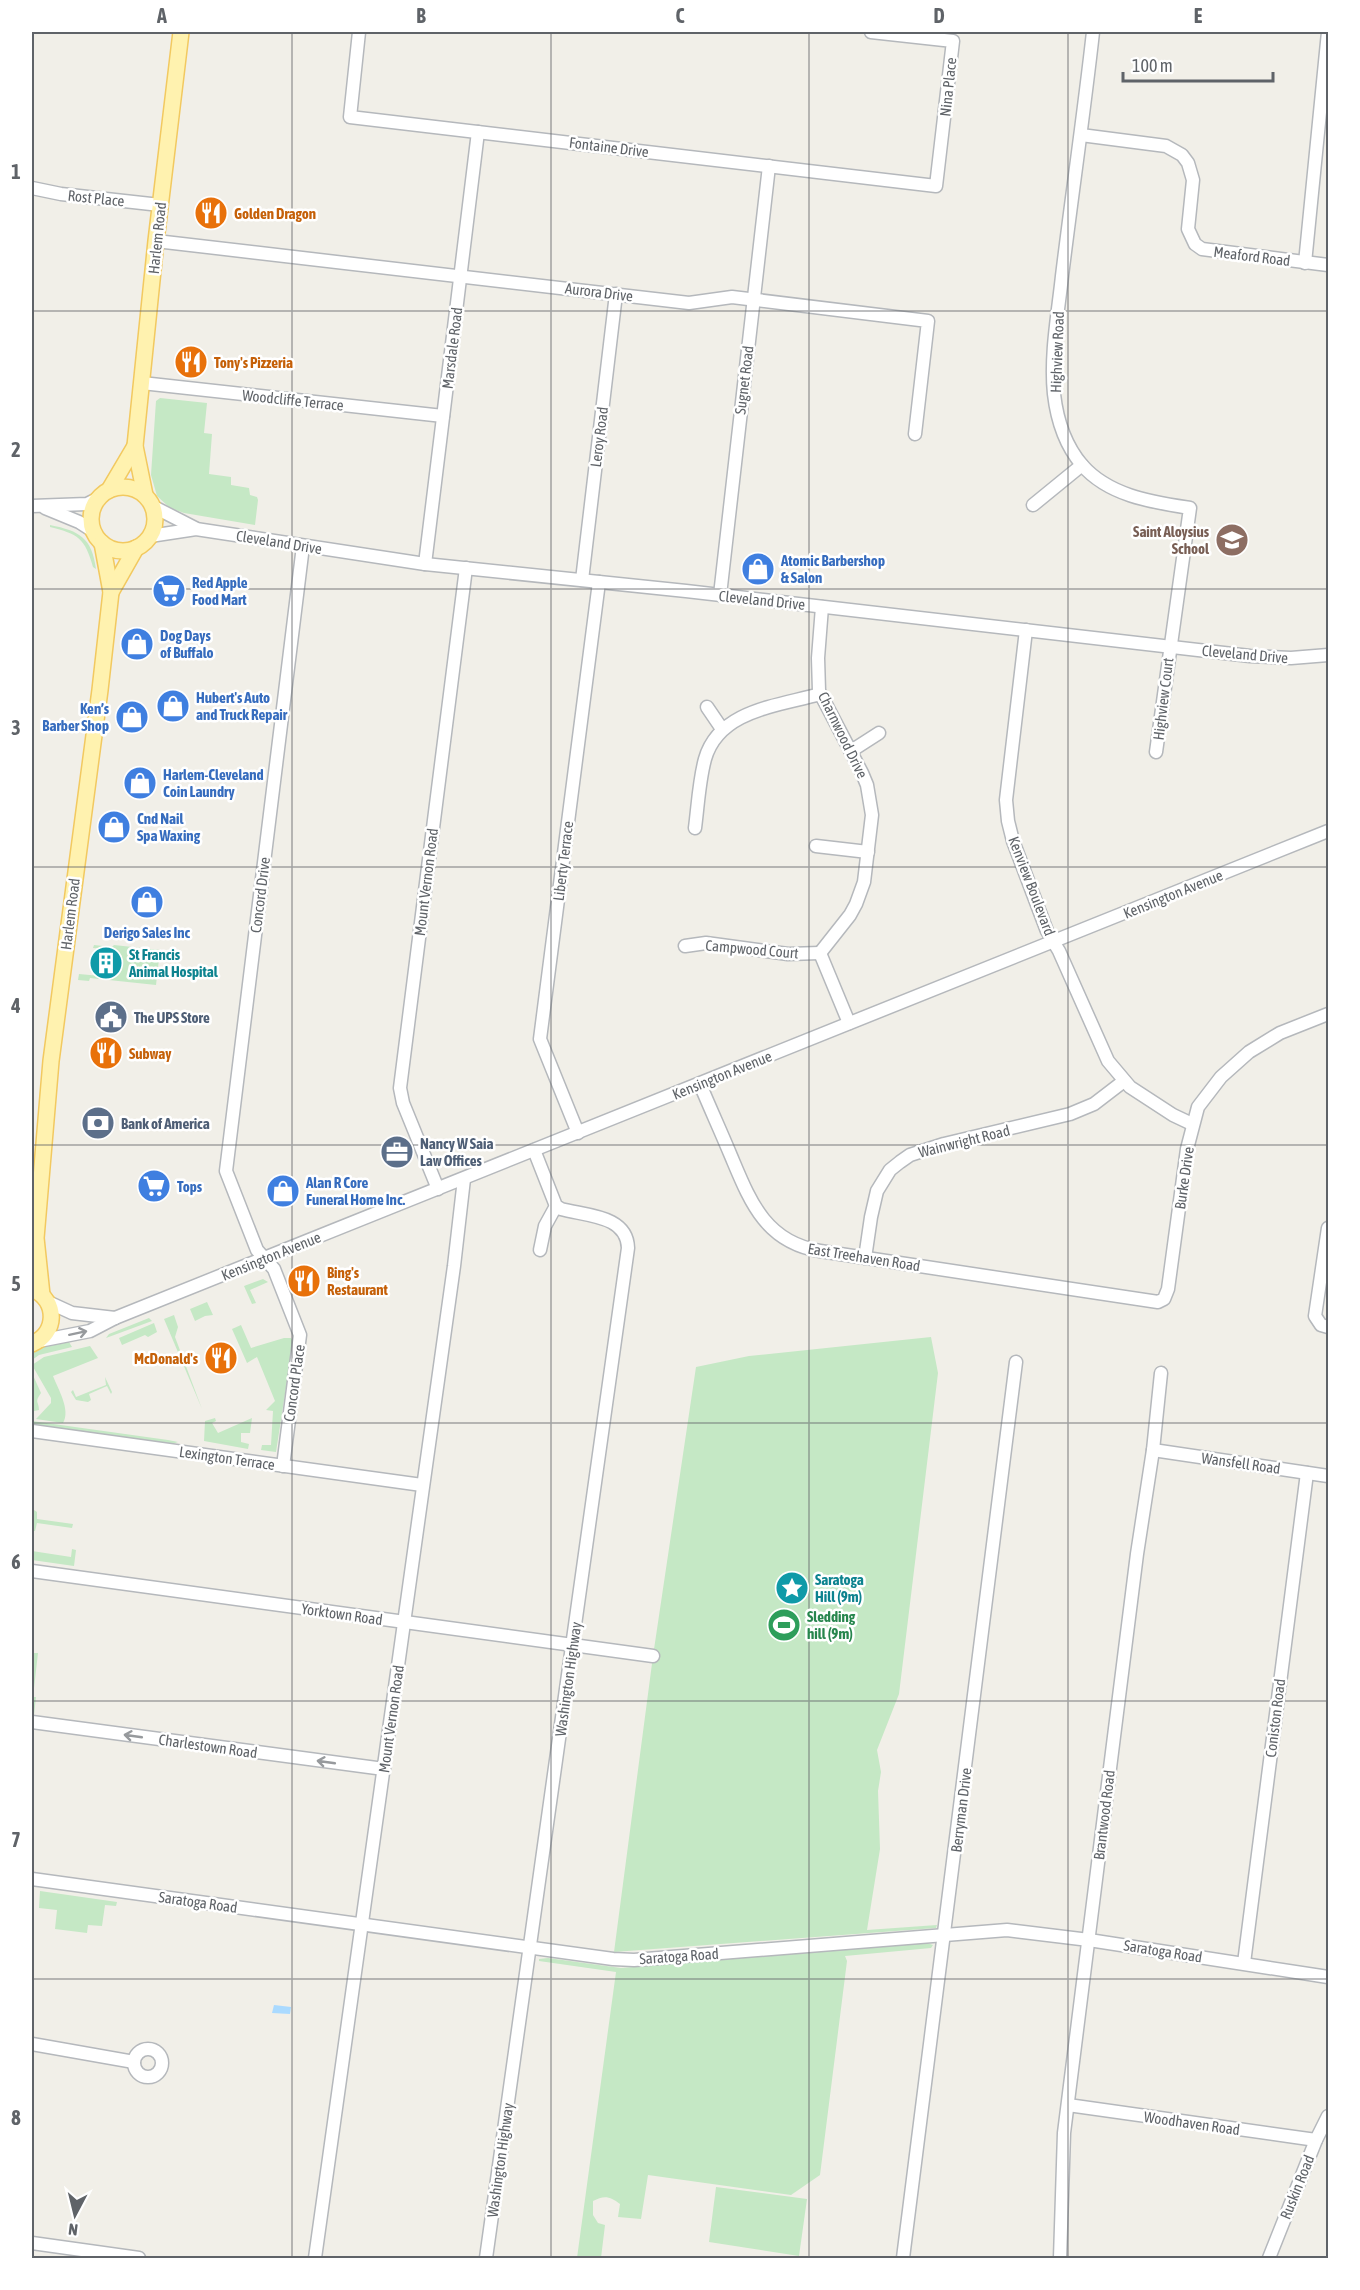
<svg xmlns="http://www.w3.org/2000/svg" width="1360" height="2290" font-family="'Asap Condensed',sans-serif">
<style>
.green{fill:#c5e8c5}
.water{fill:#aadaff}
.lines{fill:none;stroke-linecap:round;stroke-linejoin:round}
.minor-casing{stroke:#b5b8bc;stroke-width:15}
.major-casing{stroke:#f2c960;stroke-width:18}
.minor{stroke:#fff;stroke-width:12}
.major{stroke:#fff2af;stroke-width:15}
.oneway{stroke:#979a9d}
.grid{fill:none;stroke:#5f6368;stroke-width:1.5;stroke-opacity:0.55}
.labels{text-anchor:middle;dominant-baseline:central;stroke-width:5;stroke-linejoin:round;paint-order:stroke}
.street-label{font-size:15px;fill:#5f6368;stroke:#fff}
.food-label{font-size:15px;font-weight:bold;fill:#c56008;stroke:#fff;text-anchor:start}
.education-label{font-size:15px;font-weight:bold;fill:#785e54;stroke:#fff;text-anchor:end}
.shop-label{font-size:15px;font-weight:bold;fill:#366cbe;stroke:#fff;text-anchor:start}
.culture-label{font-size:15px;font-weight:bold;fill:#0d838f;stroke:#fff;text-anchor:start}
.service-label{font-size:15px;font-weight:bold;fill:#4e5e75;stroke:#fff;text-anchor:start}
.leisure-label{font-size:15px;font-weight:bold;fill:#27864d;stroke:#fff;text-anchor:start}
.neatline{fill:none;stroke:#5f6368;stroke-width:2}
.grid-label{font-size:20px;text-anchor:middle;font-weight:bold;fill:#5f6368}
</style>
<rect width="100%" height="100%" fill="#f1efe8"/>
<g class="green">
<polygon points="160,398 207,403 204,433 212,434 209,474 231,477 231,485 249,488 250,495 257,497 258,500 255,525 184,513 170,508 157,496 151,475 156,401"/>
<path d="M50 525C80 531 92 538 96 569L93 567C85 538 78 534 50 527Z"/>
<polygon points="94,945 112,947 114,945 160,950 156,985 90,978 89,981 78,980 79,974 111,977 113,972 120,973 122,956 104,954 105,949 93,948"/>
<polygon points="263,1279 268,1282 250,1290 256,1303 252,1304 244,1286"/>
<polygon points="207,1302 213,1315 205,1316 195,1321 190,1309"/>
<polygon points="174,1315 178,1327 175,1337 202,1409 164,1319"/>
<polygon points="149,1318 152,1321 106,1338 109,1334"/>
<polygon points="154,1323 157,1332 148,1337 145,1335 122,1345 119,1338"/>
<polygon points="241,1325 251,1348 284,1338 291,1338 293,1342 276,1452 261,1450 262,1445 271,1445 273,1411 266,1410 275,1401 257,1357 247,1363 232,1329"/>
<polygon points="931,1337 938,1373 899,1694 877,1750 881,1772 878,1791 880,1849 867,1930 937,1925 936,1928 614,1952 653,1656 696,1367 749,1356"/>
<polygon points="69,1342 72,1347 39,1355 32,1360 33,1352 44,1347"/>
<path d="M90 1346 98 1358 53 1376C58 1389 71 1410 63 1423L36 1419 51 1403V1398L32 1365 44 1357Z"/>
<path d="M32 1373 41 1393C34 1403 39 1401 39 1410L34 1411 32 1419Z"/>
<polygon points="105,1377 112,1392 111,1394 107,1386 89,1394 91,1400 88,1402 76,1400 71,1392 73,1390 76,1397 106,1385"/>
<polygon points="215,1418 216,1421 212,1423 218,1433 252,1418 250,1433 241,1433 241,1442 249,1444 248,1449 204,1441 205,1421"/>
<polygon points="32,1421 168,1440 178,1442 172,1444 32,1424"/>
<polygon points="34,1510 37,1512 37,1519 73,1524 72,1528 37,1523 35,1531 32,1531"/>
<polygon points="72,1549 76,1550 74,1566 32,1560 32,1551 71,1557"/>
<polygon points="32,1653 38,1653 33,1697 36,1697 34,1715 32,1715 33,1663 32,1662"/>
<polygon points="40,1891 117,1902 116,1906 105,1905 102,1926 88,1925 87,1933 55,1929 57,1910 39,1908"/>
<path d="M927 1943 933 1945 931 1948 845 1956 847 1961 820 2175 791 2195 648 2175 641 2219 618 2217 620 2204C610 2196 604 2195 593 2201V2215L598 2223 605 2225 601 2258H577L616 1972 539 1961V1959L548 1958 621 1968Z"/>
<polygon points="716,2187 807,2199 799,2256 709,2242"/>
</g>
<polygon class="water" points="274,2005 291,2007 290,2014 272,2013"/>
<g class="lines">
<defs>
<g id="minor">
<polyline points="359,32 350,117 936,186 953,41 871,32"/>
<path d="M1093 32C1084 113 1072 194 1062 276 1058 314 1050 355 1054 394 1057 420 1065 445 1082 465 1109 496 1152 502 1190 508L1156 752"/>
<polyline points="1081,135 1166,146 1182,155 1188,163 1193,180 1188,229 1195,244 1202,249 1328,265"/>
<polyline points="32,188 61,194 160,205"/>
<polyline points="156,241 689,303 732,297 928,321 915,434"/>
<polyline points="1305,263 1328,32"/>
<polyline points="142,383 443,416"/>
<polyline points="1033,505 1082,465"/>
<polyline points="32,506 87,504 97,499"/>
<polyline points="152,506 195,528"/>
<polyline points="45,508 79,522 93,531"/>
<polyline points="150,536 196,529 425,564 686,591 1250,656 1291,658 1328,655"/>
<polyline points="425,564 478,132"/>
<polyline points="582,580 616,294"/>
<polyline points="720,595 769,166"/>
<polyline points="1026,630 1006,800 1008,821 1013,841 1047,931 1059,951 1108,1061 1130,1087 1173,1115 1192,1124"/>
<polyline points="707,707 722,729"/>
<polyline points="851,751 879,733"/>
<path d="M695 828C698 805 699 781 705 759 719 710 778 706 820 694"/>
<polyline points="816,846 868,852"/>
<polyline points="685,946 706,943 788,954 820,953"/>
<polyline points="820,953 850,915 856,904 864,882 872,815 867,785 862,773 819,691 818,658 822,607"/>
<polyline points="820,953 849,1023"/>
<path d="M700 1084C710 1108 721 1132 731 1156 750 1201 765 1242 820 1251L1158 1302 1164 1299 1168 1289 1187 1149 1198 1107 1221 1077 1249 1052 1280 1033 1328 1014"/>
<polyline points="578,1133 540,1039 599,582"/>
<polyline points="438,1189 403,1103 400,1088 466,568"/>
<polyline points="1328,1228 1315,1316 1321,1325 1328,1327"/>
<polyline points="540,1250 545,1226 556,1206"/>
<polyline points="865,1258 871,1217 877,1191 890,1170 900,1162 910,1155 944,1144 1070,1114 1094,1104 1124,1081"/>
<polyline points="48,1302 72,1313 115,1318"/>
<polyline points="39,1341 90,1331 115,1318 1328,831"/>
<polyline points="32,1431 422,1485"/>
<polyline points="1153,1450 1328,1476"/>
<polyline points="283,1466 300,1335 274,1269 257,1250 226,1171 303,546"/>
<polyline points="32,1571 653,1656"/>
<polyline points="32,1722 384,1769"/>
<polyline points="32,1879 613,1959 634,1960 1007,1930 1089,1940 1328,1977"/>
<polyline points="1244,1963 1307,1473"/>
<polyline points="32,2044 134,2062"/>
<circle cx="148" cy="2063" r="14"/>
<polyline points="1068,2105 1316,2140"/>
<polyline points="32,2243 139,2258"/>
<polyline points="315,2258 454,1266 464,1179"/>
<path d="M486 2258 628 1248C627 1215 586 1216 561 1209L556 1206 534 1150"/>
<polyline points="903,2258 1016,1362"/>
<polyline points="1060,2258 1064,2133 1137,1554 1153,1450 1161,1373"/>
<polyline points="1269,2258 1316,2140 1328,2116"/>
</g>
<g id="major">
<circle cx="123" cy="519" r="32"/>
<polyline points="109,490 135,446"/>
<polyline points="145,495 135,446 156,241 181,32"/>
<polyline points="111,592 136,548"/>
<polyline points="42,1295 36,1238 51,1061 100,690 111,592 102,543"/>
<path d="M32 1344C57 1333 58 1302 33 1289"/>
</g>
</defs>
<use href="#minor" class="minor-casing"/>
<use href="#major" class="major-casing"/>
<use href="#minor" class="minor"/>
<use href="#major" class="major"/>
</g>
<defs><path id="oneway-shaft" d="M-6 0H5M1.5-3L5.5 0L1.5 3" fill="none" stroke-width="1.6" stroke-linecap="round" stroke-linejoin="round" transform="scale(1.5)"/></defs>
<g class="oneway">
<use href="#oneway-shaft" transform="translate(78 1333) rotate(-12)"/>
<use href="#oneway-shaft" transform="translate(133 1736) rotate(-172)"/>
<use href="#oneway-shaft" transform="translate(326 1762) rotate(-172)"/>
</g>
<path class="grid" d="M292 32V2258M551 32V2258M809 32V2258M1068 32V2258M32 311H1328M32 589H1328M32 867H1328M32 1145H1328M32 1423H1328M32 1701H1328M32 1979H1328"/>
<defs>
<symbol id="restaurant-disc" viewBox="-11 -11 22 22"><circle r="9.5" fill="#e8710a" stroke="#fff"/><path d="M-5-6h1v4h1v-4h1v4h1v-4h1v5L-1.5 .5V6h-2V.5L-5-1ZM5-6V6H3V1.5H1.5Q1.5-4 5-6Z" fill="#fff"/></symbol>
<symbol id="school-disc" viewBox="-11 -11 22 22"><circle r="9.5" fill="#8d6e63" stroke="#fff"/><path d="M0-5L7-2L0 1L-7-2ZM-4 1L0 2.5L4 1V4Q0 6-4 4Z" fill="#fff"/></symbol>
<symbol id="shop-disc" viewBox="-11 -11 22 22"><circle r="9.5" fill="#3f7fe0" stroke="#fff"/><path d="M-5-2.5h2.3a2.7 3.5 0 0 1 5.4 0H5L5.5 6h-11ZM-1.5-2.5h3a1.5 2.3 0 0 0-3 0Z" fill="#fff"/></symbol>
<symbol id="supermarket-disc" viewBox="-11 -11 22 22"><circle r="9.5" fill="#3f7fe0" stroke="#fff"/><path d="M-6-5.5h2.5l.6 2H6L4.5 2H-2.5L-4.4-4H-6ZM-1.5 3.2a1.3 1.3 0 1 0 .1 0ZM3 3.2a1.3 1.3 0 1 0 .1 0Z" fill="#fff"/></symbol>
<symbol id="building-disc" viewBox="-11 -11 22 22"><circle r="9.5" fill="#0f9aa8" stroke="#fff"/><path d="M-4-6H4V6H1V3H-1V6H-4ZM-2.5-4.3h1.7v1.8h-1.7ZM.8-4.3h1.7v1.8H.8ZM-2.5-1h1.7V.8h-1.7ZM.8-1h1.7V.8H.8Z" fill="#fff"/></symbol>
<symbol id="civic-disc" viewBox="-11 -11 22 22"><circle r="9.5" fill="#5c6f8a" stroke="#fff"/><path d="M-.6-6.5H3V-4.5H.6V-3L4-1V1h2V6H-6V1h2V-1L-.6-3ZM-1.2 2.5V6h2.4V2.5Z" fill="#fff"/></symbol>
<symbol id="bank-disc" viewBox="-11 -11 22 22"><circle r="9.5" fill="#5c6f8a" stroke="#fff"/><path d="M-6-4H6V4H-6ZM0-2.3a2.3 2.3 0 1 0 0 4.6a2.3 2.3 0 1 0 0-4.6Z" fill="#fff"/></symbol>
<symbol id="office-disc" viewBox="-11 -11 22 22"><circle r="9.5" fill="#5c6f8a" stroke="#fff"/><path d="M-6-3h4V-5.5h4V-3h4V5H-6ZM-1-4.5V-3h2v-1.5ZM-6 0V1H6V0Z" fill="#fff"/></symbol>
<symbol id="sight-disc" viewBox="-11 -11 22 22"><circle r="9.5" fill="#0f9aa8" stroke="#fff"/><path d="M0-6L1.8-2.2L6-1.7L2.9 1.2L3.7 5.4L0 3.3L-3.7 5.4L-2.9 1.2L-6-1.7L-1.8-2.2Z" fill="#fff"/></symbol>
<symbol id="stadium-disc" viewBox="-11 -11 22 22"><circle r="9.5" fill="#2e9e5b" stroke="#fff"/><path d="M0-5a6.5 5 0 1 0 0 10a6.5 5 0 1 0 0-10ZM-3.5-1.8h7v3.6h-7Z" fill="#fff"/></symbol>
</defs>
<g fill-rule="evenodd">
<use href="#restaurant-disc" x="192" y="194" width="38" height="38"/>
<use href="#restaurant-disc" x="172" y="343" width="38" height="38"/>
<use href="#school-disc" x="1213" y="521" width="38" height="38"/>
<use href="#shop-disc" x="739" y="550" width="38" height="38"/>
<use href="#supermarket-disc" x="150" y="572" width="38" height="38"/>
<use href="#shop-disc" x="118" y="625" width="38" height="38"/>
<use href="#shop-disc" x="154" y="687" width="38" height="38"/>
<use href="#shop-disc" x="113" y="698" width="38" height="38"/>
<use href="#shop-disc" x="121" y="764" width="38" height="38"/>
<use href="#shop-disc" x="95" y="808" width="38" height="38"/>
<use href="#shop-disc" x="128" y="883" width="38" height="38"/>
<use href="#building-disc" x="87" y="944" width="38" height="38"/>
<use href="#civic-disc" x="92" y="998" width="38" height="38"/>
<use href="#restaurant-disc" x="87" y="1034" width="38" height="38"/>
<use href="#bank-disc" x="79" y="1104" width="38" height="38"/>
<use href="#office-disc" x="378" y="1133" width="38" height="38"/>
<use href="#supermarket-disc" x="135" y="1167" width="38" height="38"/>
<use href="#shop-disc" x="264" y="1172" width="38" height="38"/>
<use href="#restaurant-disc" x="285" y="1262" width="38" height="38"/>
<use href="#restaurant-disc" x="202" y="1339" width="38" height="38"/>
<use href="#sight-disc" x="773" y="1569" width="38" height="38"/>
<use href="#stadium-disc" x="765" y="1606" width="38" height="38"/>
</g>
<g class="labels">
<g class="street-label">
<text transform="translate(948 87) rotate(-84)">Nina Place</text>
<text transform="translate(609 147) rotate(7)">Fontaine Drive</text>
<text transform="translate(96 198) rotate(6)">Rost Place</text>
<text transform="translate(157 238) rotate(-84)">Harlem Road</text>
<text transform="translate(1252 256) rotate(7)">Meaford Road</text>
<text transform="translate(599 292) rotate(7)">Aurora Drive</text>
<text transform="translate(452 348) rotate(-83)">Marsdale Road</text>
<text transform="translate(1057 352) rotate(-88)">Highview Road</text>
<text transform="translate(744 380) rotate(-83)">Sugnet Road</text>
<text transform="translate(293 400) rotate(6)">Woodcliffe Terrace</text>
<text transform="translate(599 437) rotate(-83)">Leroy Road</text>
<text transform="translate(279 542) rotate(9)">Cleveland Drive</text>
<text transform="translate(762 600) rotate(6)">Cleveland Drive</text>
<text transform="translate(1245 654) rotate(5)">Cleveland Drive</text>
<text transform="translate(1163 699) rotate(-83)">Highview Court</text>
<text transform="translate(843 735) rotate(64)">Charnwood Drive</text>
<text transform="translate(563 861) rotate(-83)">Liberty Terrace</text>
<text transform="translate(426 882) rotate(-83)">Mount Vernon Road</text>
<text transform="translate(1032 886) rotate(69)">Kenview Boulevard</text>
<text transform="translate(1173 894) rotate(-22)">Kensington Avenue</text>
<text transform="translate(260 895) rotate(-83)">Concord Drive</text>
<text transform="translate(70 914) rotate(-83)">Harlem Road</text>
<text transform="translate(752 949) rotate(5)">Campwood Court</text>
<text transform="translate(722 1075) rotate(-22)">Kensington Avenue</text>
<text transform="translate(964 1141) rotate(-14)">Wainwright Road</text>
<text transform="translate(1184 1178) rotate(-82)">Burke Drive</text>
<text transform="translate(271 1256) rotate(-22)">Kensington Avenue</text>
<text transform="translate(864 1257) rotate(9)">East Treehaven Road</text>
<text transform="translate(294 1383) rotate(-82)">Concord Place</text>
<text transform="translate(227 1458) rotate(8)">Lexington Terrace</text>
<text transform="translate(1241 1463) rotate(8)">Wansfell Road</text>
<text transform="translate(342 1614) rotate(8)">Yorktown Road</text>
<text transform="translate(568 1679) rotate(-82)">Washington Highway</text>
<text transform="translate(1275 1718) rotate(-83)">Coniston Road</text>
<text transform="translate(391 1719) rotate(-82)">Mount Vernon Road</text>
<text transform="translate(208 1746) rotate(8)">Charlestown Road</text>
<text transform="translate(961 1810) rotate(-83)">Berryman Drive</text>
<text transform="translate(1104 1815) rotate(-83)">Brantwood Road</text>
<text transform="translate(198 1902) rotate(8)">Saratoga Road</text>
<text transform="translate(1163 1951) rotate(9)">Saratoga Road</text>
<text transform="translate(679 1956) rotate(-4)">Saratoga Road</text>
<text transform="translate(1192 2123) rotate(8)">Woodhaven Road</text>
<text transform="translate(500 2160) rotate(-82)">Washington Highway</text>
<text transform="translate(1297 2187) rotate(-68)">Ruskin Road</text>
</g>
<g class="food-label">
<text x="234" y="213">Golden Dragon</text>
<text x="214" y="362">Tony's Pizzeria</text>
<text x="129" y="1053">Subway</text>
<text x="327" y="1272">Bing's<tspan x="327" dy="17">Restaurant</tspan></text>
<text x="198" y="1358" text-anchor="end">McDonald's</text>
</g>
<g class="education-label">
<text x="1209" y="531">Saint Aloysius<tspan x="1209" dy="17">School</tspan></text>
</g>
<g class="shop-label">
<text x="781" y="560">Atomic Barbershop<tspan x="781" dy="17">&amp; Salon</tspan></text>
<text x="192" y="582">Red Apple<tspan x="192" dy="17">Food Mart</tspan></text>
<text x="160" y="635">Dog Days<tspan x="160" dy="17">of Buffalo</tspan></text>
<text x="196" y="697">Hubert's Auto<tspan x="196" dy="17">and Truck Repair</tspan></text>
<text x="109" y="708" text-anchor="end">Ken’s<tspan x="109" dy="17">Barber Shop</tspan></text>
<text x="163" y="774">Harlem-Cleveland<tspan x="163" dy="17">Coin Laundry</tspan></text>
<text x="137" y="818">Cnd Nail<tspan x="137" dy="17">Spa Waxing</tspan></text>
<text x="147" y="932" text-anchor="middle">Derigo Sales Inc</text>
<text x="306" y="1182">Alan R Core<tspan x="306" dy="17">Funeral Home Inc.</tspan></text>
<text x="177" y="1186">Tops</text>
</g>
<g class="culture-label">
<text x="129" y="954">St Francis<tspan x="129" dy="17">Animal Hospital</tspan></text>
<text x="815" y="1579">Saratoga<tspan x="815" dy="17">Hill (9m)</tspan></text>
</g>
<g class="service-label">
<text x="134" y="1017">The UPS Store</text>
<text x="121" y="1123">Bank of America</text>
<text x="420" y="1143">Nancy W Saia<tspan x="420" dy="17">Law Offices</tspan></text>
</g>
<g class="leisure-label">
<text x="807" y="1616">Sledding<tspan x="807" dy="17">hill (9m)</tspan></text>
</g>
</g>
<rect width="1360" height="2290" fill="none" stroke="#ffffff" stroke-width="66"/>
<g transform="translate(75 2215) rotate(187)" stroke="#ffffff" stroke-width="4.5" paint-order="stroke">
<path d="M0-4.5L10 22L0 15L-10 22Z" fill="#5f6368"/>
<text y="-9" font-size="16" font-weight="bold" text-anchor="middle" fill="#5f6368">N</text>
</g>
<path d="M1123 72v9h150v-9" fill="none" stroke="#5f6368" stroke-width="3"/>
<text x="1132" y="72" font-size="18" fill="#5f6368" stroke="#ffffff" stroke-width="4.5" paint-order="stroke">100 m</text>
<rect x="33" y="33" width="1294" height="2224" class="neatline"/>
<g class="grid-label">
<text x="162" y="23">A</text>
<text x="421" y="23">B</text>
<text x="680" y="23">C</text>
<text x="939" y="23">D</text>
<text x="1198" y="23">E</text>
<text x="16" y="179">1</text>
<text x="16" y="457">2</text>
<text x="16" y="735">3</text>
<text x="16" y="1013">4</text>
<text x="16" y="1291">5</text>
<text x="16" y="1569">6</text>
<text x="16" y="1847">7</text>
<text x="16" y="2125">8</text>
</g>
</svg>
